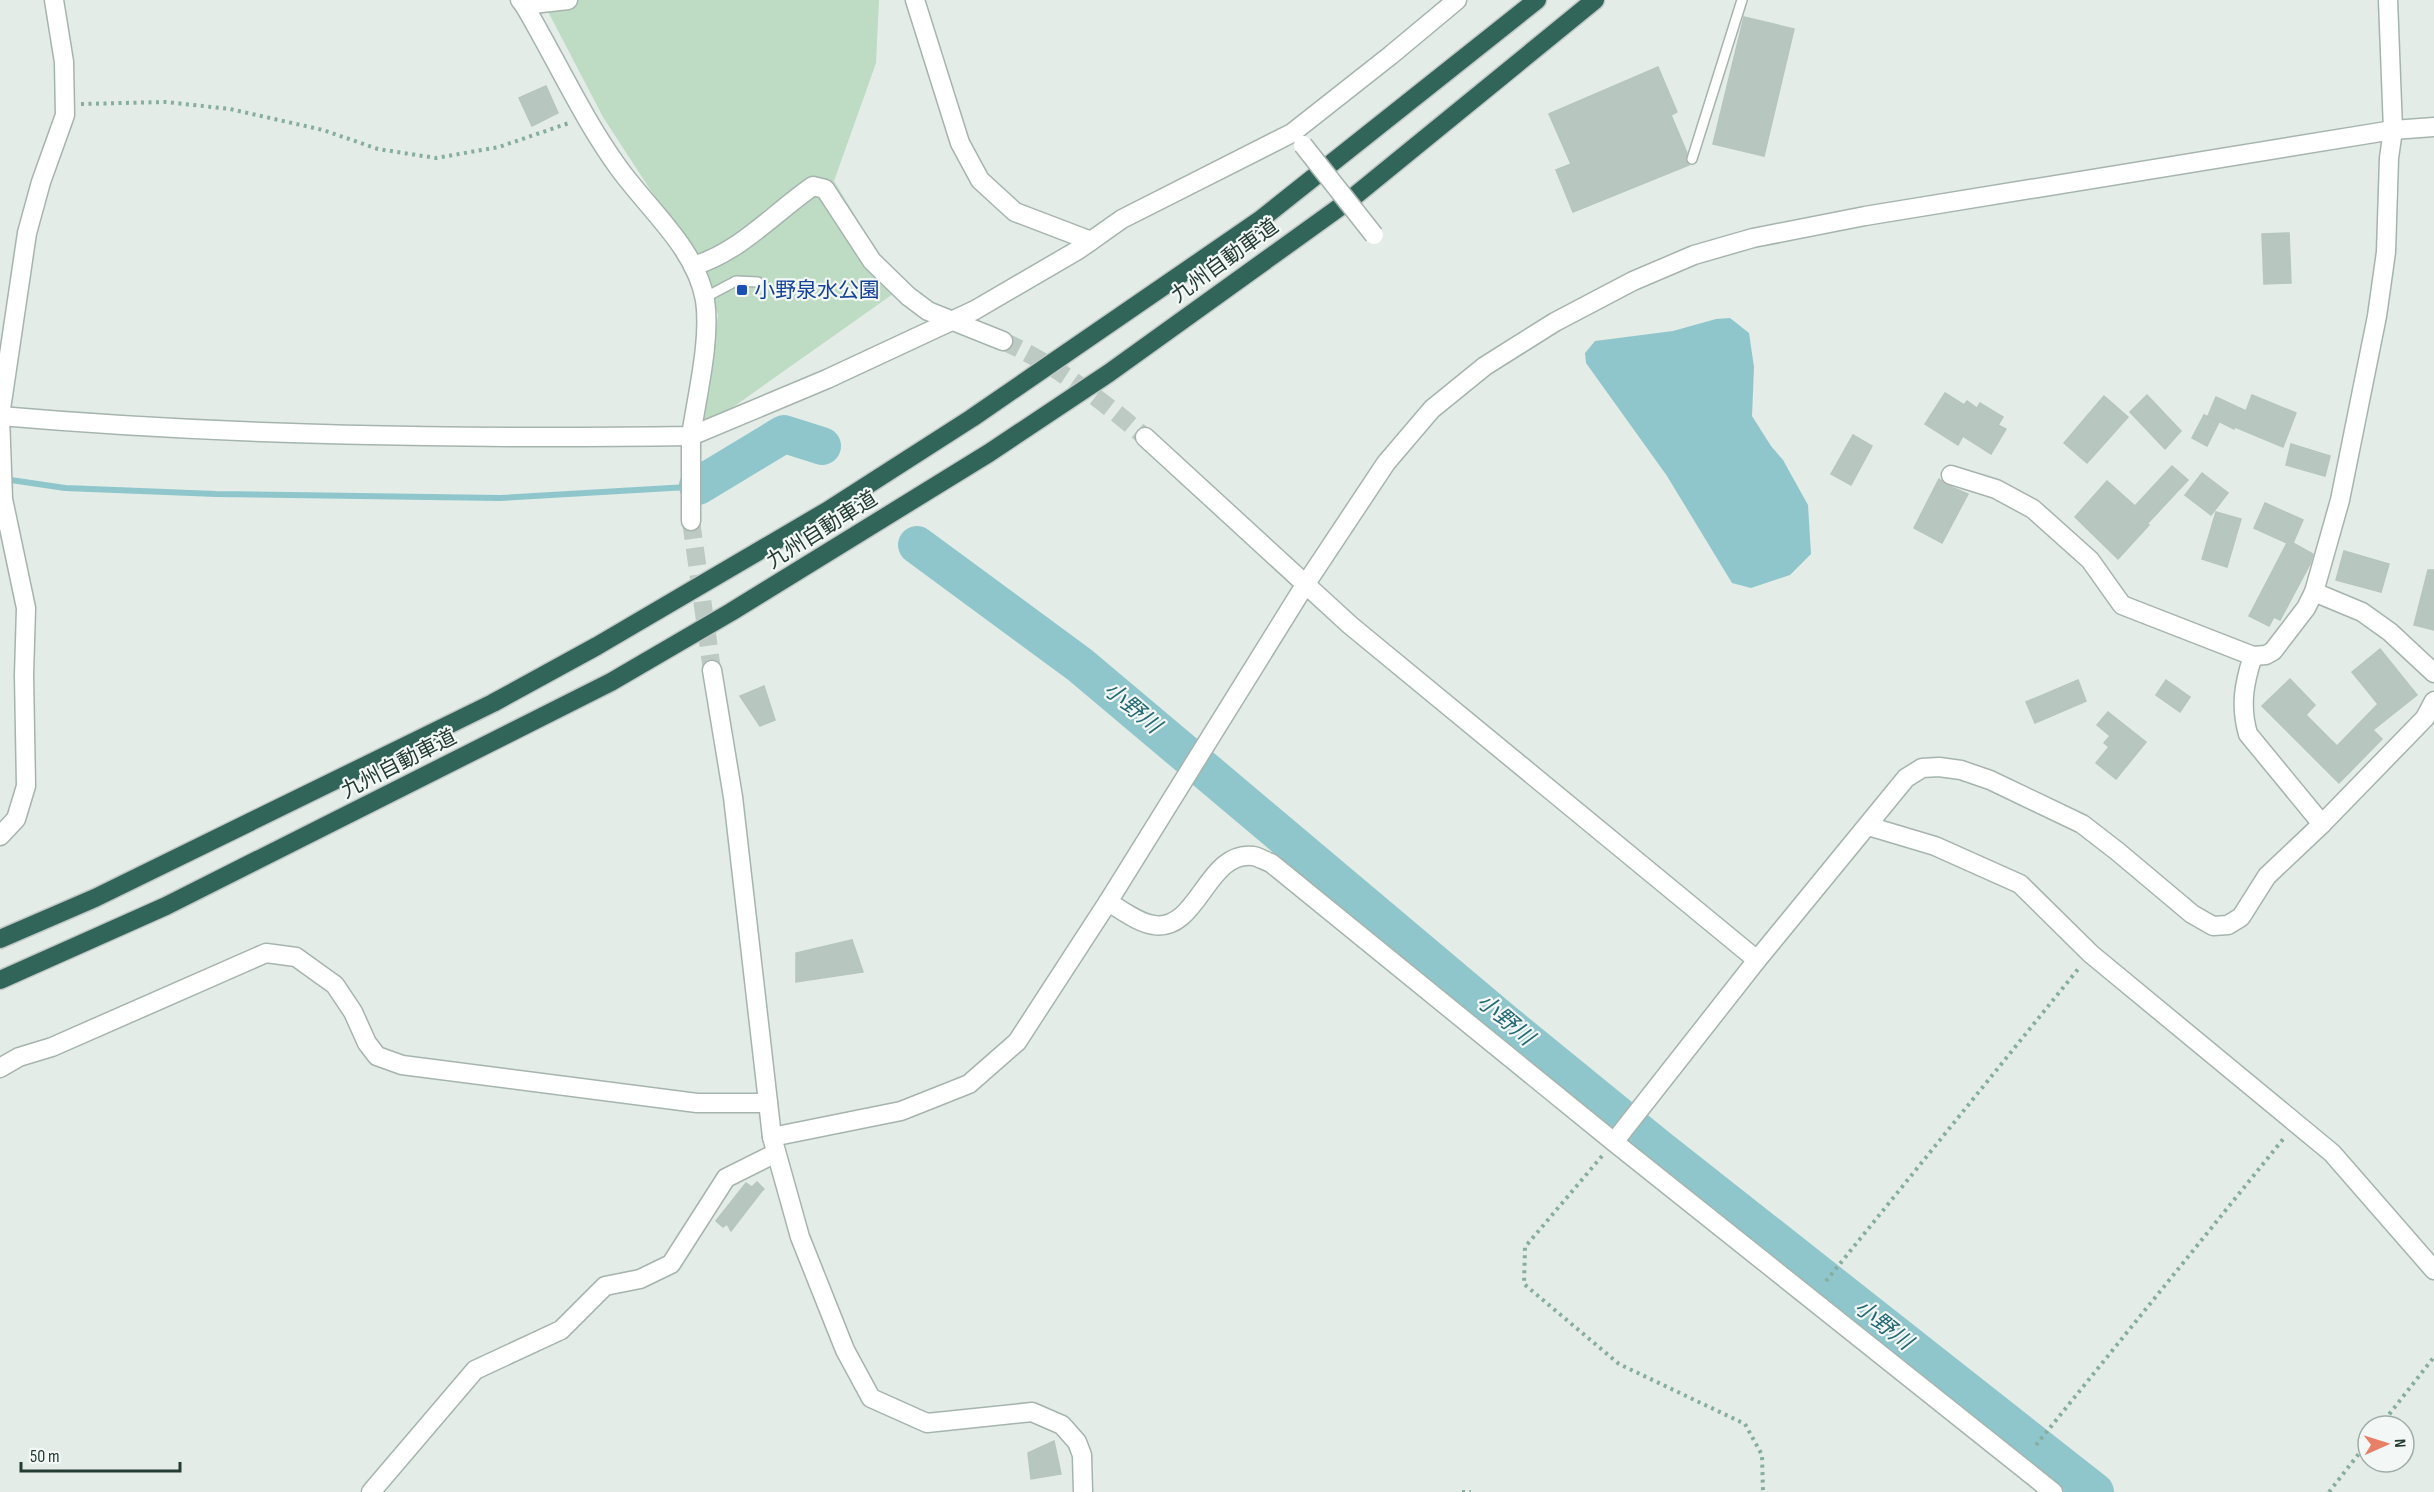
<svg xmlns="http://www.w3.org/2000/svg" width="2434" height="1492" font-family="'Sofia Sans Condensed','Noto Sans JP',sans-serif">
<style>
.green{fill:#bedbc4}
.water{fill:#8fc6cc}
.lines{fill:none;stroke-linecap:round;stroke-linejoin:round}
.stream{stroke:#8fc6cc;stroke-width:6}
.river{stroke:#8fc6cc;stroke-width:38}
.building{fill:#b8c6c0;stroke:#b6c5be;stroke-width:1.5}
.minor-tunnel{stroke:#bdc9c3;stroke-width:18;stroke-dasharray:18 9;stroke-linecap:butt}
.service-casing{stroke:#a6b4ae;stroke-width:12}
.minor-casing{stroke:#a6b4ae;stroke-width:21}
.tertiary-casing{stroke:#a6b4ae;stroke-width:21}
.motorway-casing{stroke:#c2c8c6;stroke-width:21}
.path{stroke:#86ad9f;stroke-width:4;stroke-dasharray:3 4.5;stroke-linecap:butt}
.service{stroke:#fff;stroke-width:9}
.minor{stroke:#fff;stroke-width:18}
.tertiary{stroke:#fff;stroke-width:18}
.motorway{stroke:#326559;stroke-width:18}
.minor-bridge-casing{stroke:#a6b4ae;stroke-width:21;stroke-linecap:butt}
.minor-bridge{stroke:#fff;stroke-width:18}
.transit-dot{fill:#1a4fb4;stroke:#f3f8f6;stroke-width:2}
.labels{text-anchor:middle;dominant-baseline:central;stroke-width:4.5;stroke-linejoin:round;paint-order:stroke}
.street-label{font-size:21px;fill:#243c34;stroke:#f3f8f6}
.transit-label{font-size:21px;fill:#164399;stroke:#f3f8f6;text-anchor:start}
.water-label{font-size:22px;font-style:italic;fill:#236973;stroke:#f3f8f6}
</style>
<rect width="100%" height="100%" fill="#e3ece7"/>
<polygon class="green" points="542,0 879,0 876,63 834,181 900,289 702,429 718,315 691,242 651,191 603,117"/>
<polygon class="water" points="1730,318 1749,333 1754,367 1752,416 1771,446 1783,460 1808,505 1811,554 1790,575 1751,588 1732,583 1667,476 1586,363 1585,353 1595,341 1673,331 1716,319"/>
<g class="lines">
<polyline class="stream" points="4,479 65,488 216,494 500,498 688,487"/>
<g class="river">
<polyline points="698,486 784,434 822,446"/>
<polyline points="917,545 1080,665 1505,1023 1657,1147 2095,1492"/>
</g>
</g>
<g class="building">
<polygon points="1744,17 1794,29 1764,156 1713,144"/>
<polygon points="1658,67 1677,112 1671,115 1687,153 1685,160 1689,165 1573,212 1556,170 1571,164 1549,114"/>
<polygon points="546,86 558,113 532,126 519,98"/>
<polygon points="2289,233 2291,283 2264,284 2262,234"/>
<polygon points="1945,393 1964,405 1967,401 1977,408 1980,403 2003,417 1998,425 2006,429 1991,454 1963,436 1958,445 1925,424"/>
<polygon points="2147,395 2181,431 2165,449 2130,412"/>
<polygon points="2252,395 2296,413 2283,447 2235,427 2234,429 2208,416 2216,397 2246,411"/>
<polygon points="2104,396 2128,417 2087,463 2064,443"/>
<polygon points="2204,415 2219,422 2207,446 2192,438"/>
<polygon points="1853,435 1872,446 1851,485 1831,474"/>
<polygon points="2291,444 2330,456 2325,476 2286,465"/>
<polygon points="2172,466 2188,480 2147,524 2149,525 2118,559 2075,517 2107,481 2135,506"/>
<polygon points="2202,473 2228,493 2211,515 2185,495"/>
<polygon points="1939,479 1947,485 1968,494 1942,543 1914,528"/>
<polygon points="2265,503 2303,520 2293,543 2313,554 2310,564 2280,620 2274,617 2269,626 2249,616 2287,543 2254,528"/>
<polygon points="2216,512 2241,519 2227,567 2202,559"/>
<polygon points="2344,551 2389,564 2381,592 2336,580"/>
<polygon points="2428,570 2434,570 2434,630 2414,625"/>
<polygon points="2380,649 2417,695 2373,730 2382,739 2339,783 2262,706 2290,679 2315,705 2306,715 2337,746 2378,704 2352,672"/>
<polygon points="2078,680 2086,701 2035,723 2026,702"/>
<polygon points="2166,680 2190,697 2180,712 2156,695"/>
<polygon points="764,686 775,720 760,726 740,696"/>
<polygon points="2108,712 2146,742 2116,779 2096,763 2109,747 2104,743 2110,736 2097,725"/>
<polygon points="852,940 863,972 796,982 796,953"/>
<polygon points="757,1182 764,1189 761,1192 731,1231 727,1224 723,1227 716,1221 746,1183 752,1187"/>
<polygon points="1054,1441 1061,1474 1031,1479 1028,1453"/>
</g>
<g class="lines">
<g class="minor-tunnel">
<path d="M1003 341C1054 364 1102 400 1145 437"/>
<polyline points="691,521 712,670"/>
</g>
<defs>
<g id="service">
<polyline points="1692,159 1742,0"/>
<polyline points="704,298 736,281 758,282"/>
</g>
<g id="minor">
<polyline points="520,0 524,5 568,0"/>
<polyline points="915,0 960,143 980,180 1015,212 1091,241"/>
<polyline points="2388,0 2393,130 2389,158 2386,252 2377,316 2340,500 2314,592 2362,612 2390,632 2434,673"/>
<path d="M693 266C740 252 774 213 813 186L825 189 872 261 908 296 928 311 1003 341"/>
<polyline points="1145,437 1350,625 1757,960"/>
<polyline points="1951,475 1996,489 2033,509 2090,560 2122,605 2253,656 2266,655 2273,651 2306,608 2314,592"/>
<polyline points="691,521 691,436 827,379 975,310 1078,250 1122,219 1292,133 1391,55 1457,0"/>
<path d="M2253 656C2244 683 2240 706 2248 734L2322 824"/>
<polyline points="712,670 733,797 772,1137 800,1237 845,1350 871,1398 927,1423 1032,1412 1062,1425 1077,1442 1082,1455 1083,1492"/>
<polyline points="1868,826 1935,846 2020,884 2091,954 2332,1153 2434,1270"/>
<polyline points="0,836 16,819 26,786 24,675 26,608 3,499 0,416 27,233 41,182 65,115 64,62 54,0"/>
<polyline points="1108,902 1305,585 1386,463 1432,409 1485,366 1555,322 1633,281 1694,255 1753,238 1865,216 2393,130 2434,127"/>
<polyline points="0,1068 19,1057 52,1047 266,953 296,957 335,985 353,1012 367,1043 377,1056 402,1065 697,1103 768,1103"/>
<polyline points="1614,1142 1757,960 1906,778 1922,768 1939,767 1961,770 1990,780 2082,824 2117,851 2192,914 2213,926 2228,925 2241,917 2267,876 2322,824 2425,718 2434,701"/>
<polyline points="371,1492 475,1370 561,1330 605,1286 640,1279 671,1264 726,1178 776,1153"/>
</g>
<g id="tertiary">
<path d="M0 416C230 436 460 439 691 436 697 395 711 340 705 300 696 248 648 209 618 167 582 117 556 59 524 5"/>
<path d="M772 1137 901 1111 969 1084 1017 1042 1108 902C1122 910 1138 923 1154 925 1198 932 1207 850 1253 856 1259 857 1265 861 1271 863L1614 1142 2053 1492"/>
</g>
<g id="motorway">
<polyline points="0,939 95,898 493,703 597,646 827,511 972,418 1260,220 1537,0"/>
<polyline points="0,980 166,906 611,682 731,612 989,453 1109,373 1351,199 1595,0"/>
</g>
</defs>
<use href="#service" class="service-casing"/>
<use href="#minor" class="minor-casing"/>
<use href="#tertiary" class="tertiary-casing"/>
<use href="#motorway" class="motorway-casing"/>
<g class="path">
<polyline points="81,104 166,102 230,109 323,130 378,149 436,158 499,147 569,123"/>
<polyline points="1602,1156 1525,1247 1524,1284 1619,1364 1745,1424 1762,1455 1763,1492"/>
<polyline points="1826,1281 2079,968"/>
<polyline points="2380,1426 2434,1357"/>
<polyline points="2036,1445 2284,1138"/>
<polyline points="1462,1492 1471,1492"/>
<polyline points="2329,1492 2368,1442"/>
</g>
<use href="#service" class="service"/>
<use href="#minor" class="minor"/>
<use href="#tertiary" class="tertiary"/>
<use href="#motorway" class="motorway"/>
<defs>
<polyline id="minor-bridge" points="1303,145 1374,235"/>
</defs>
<use href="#minor-bridge" class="minor-bridge-casing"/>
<use href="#minor-bridge" class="minor-bridge"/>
</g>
<rect class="transit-dot" x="736" y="284" width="12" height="12" rx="3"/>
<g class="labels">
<g class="street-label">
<text transform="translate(1225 261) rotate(-36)">九州自動車道</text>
<text transform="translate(822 530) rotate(-32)">九州自動車道</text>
<text transform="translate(399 764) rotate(-27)">九州自動車道</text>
</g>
<g class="transit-label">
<text x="754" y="290">小野泉水公園</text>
</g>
<g class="water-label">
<text transform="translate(1132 708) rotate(40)">小野川</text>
<text transform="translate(1505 1020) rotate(40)">小野川</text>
<text transform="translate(1883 1325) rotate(38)">小野川</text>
</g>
</g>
<g transform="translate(2386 1444) rotate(87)"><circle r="28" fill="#f3f8f6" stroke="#a0ada8" stroke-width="1.5"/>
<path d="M0-4.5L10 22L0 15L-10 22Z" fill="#e78066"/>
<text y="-9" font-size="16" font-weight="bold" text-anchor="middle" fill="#243c34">N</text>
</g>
<path d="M21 1462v9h159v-9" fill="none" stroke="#243c34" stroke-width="3"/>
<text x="30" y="1462" font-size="18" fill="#243c34" stroke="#f3f8f6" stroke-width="4.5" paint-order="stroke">50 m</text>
</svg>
